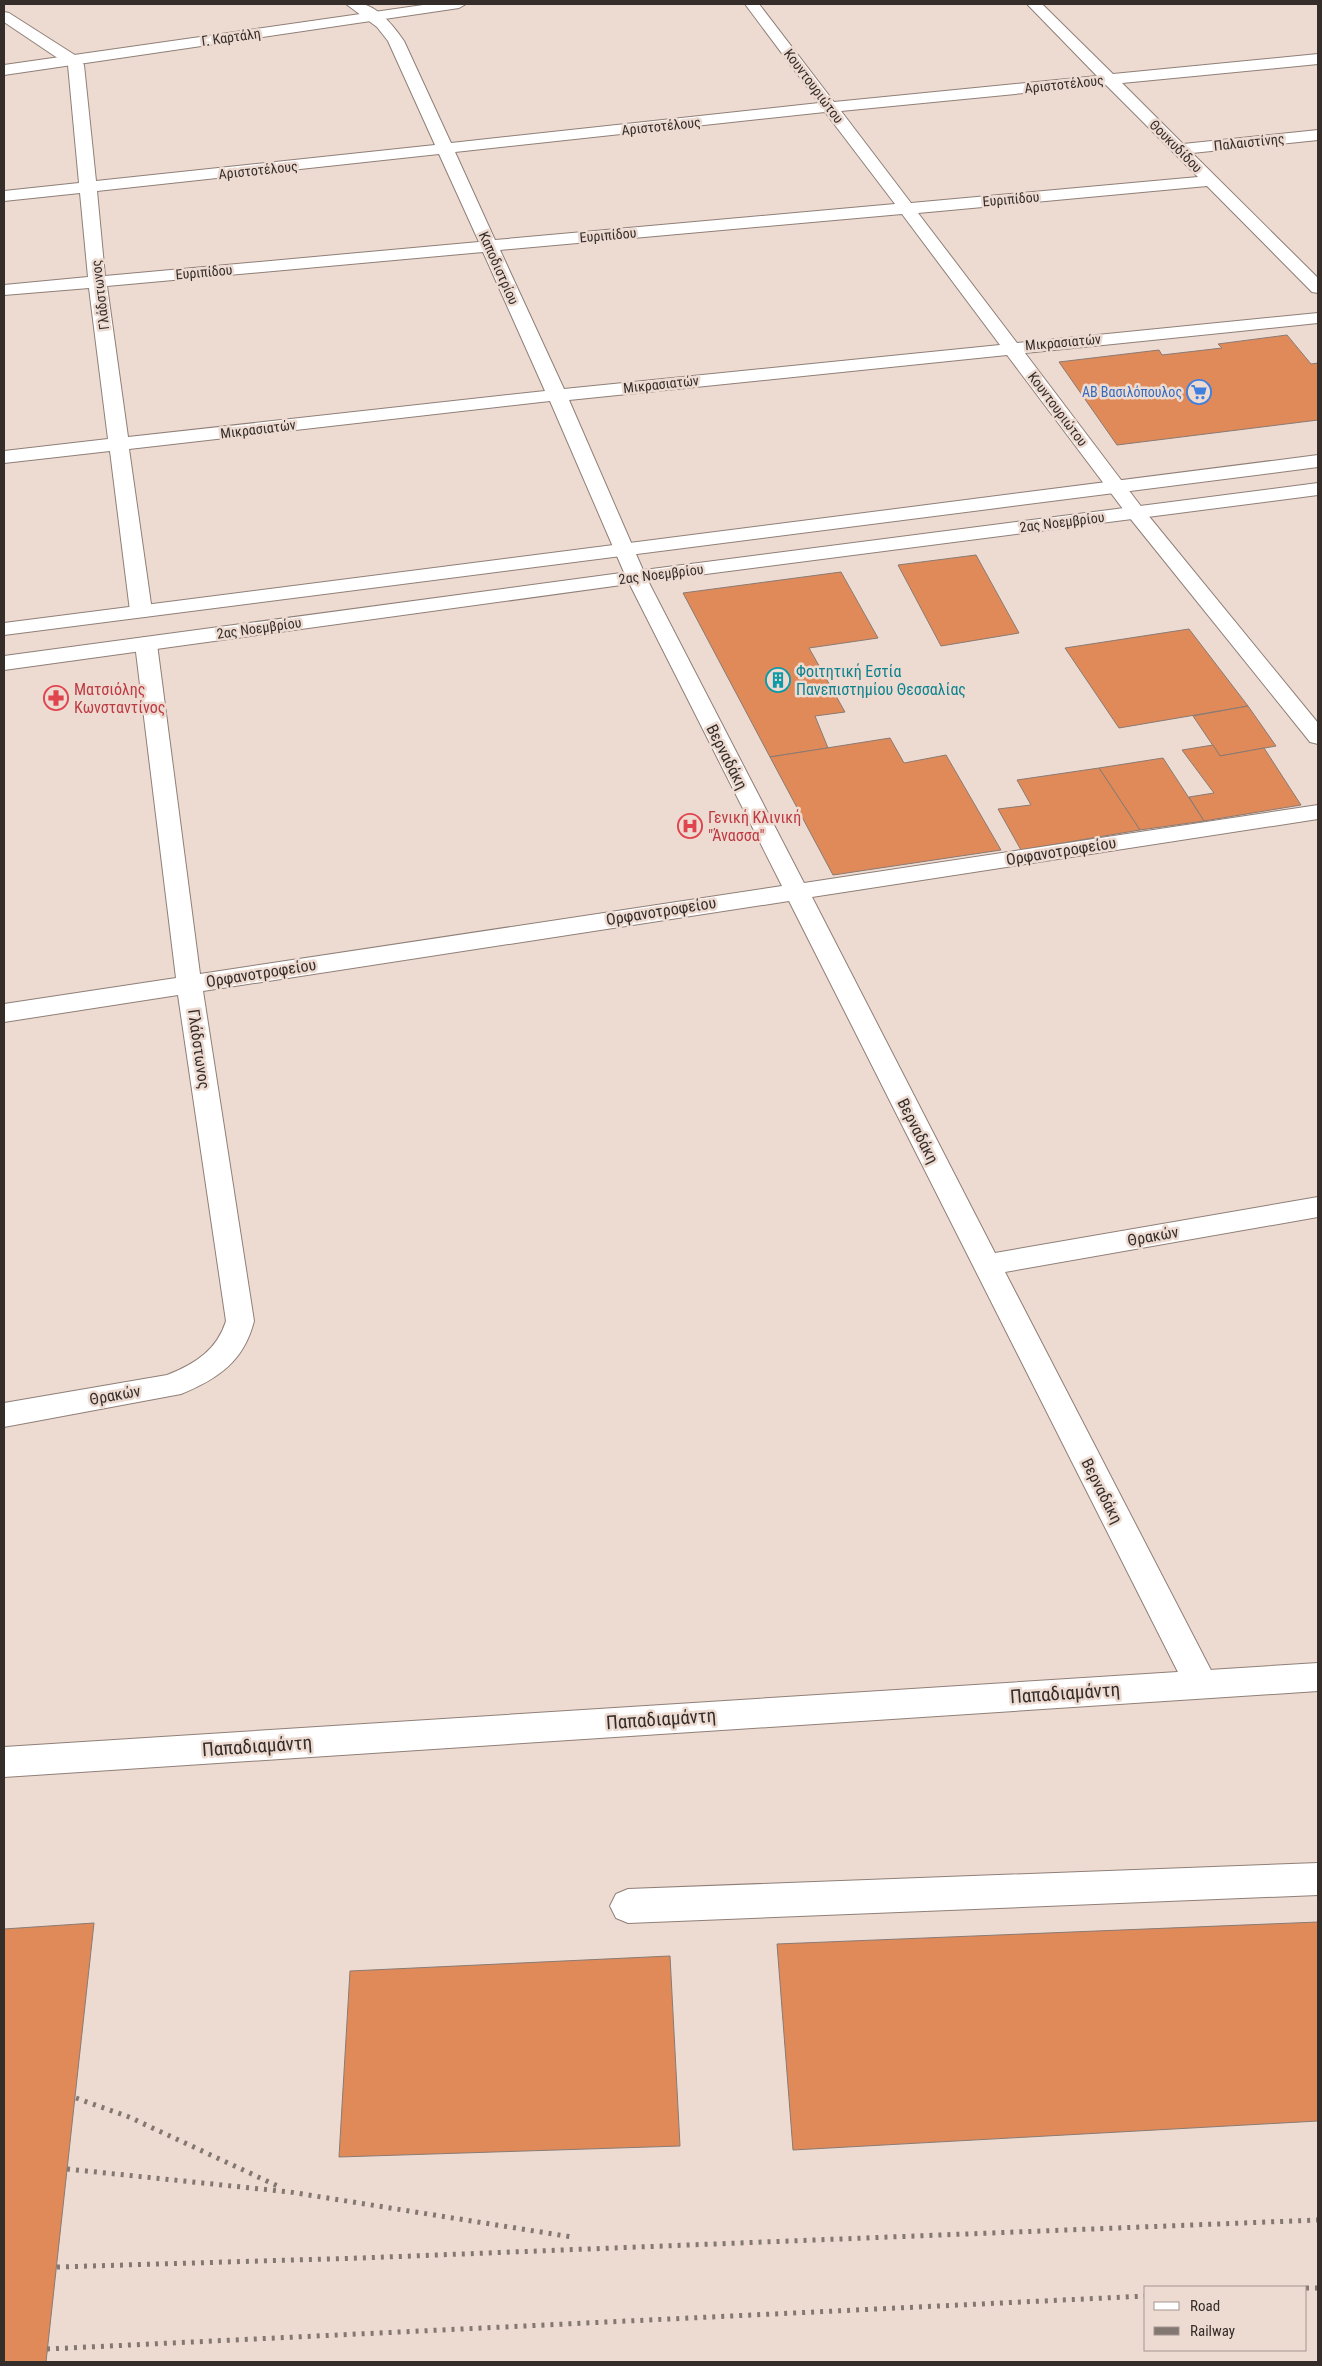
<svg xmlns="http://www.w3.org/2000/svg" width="1322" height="2366" font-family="'Roboto Condensed',sans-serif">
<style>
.building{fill:#e08a5a;stroke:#8a7a72}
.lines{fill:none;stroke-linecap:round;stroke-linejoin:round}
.service-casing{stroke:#8f7f77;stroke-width:2}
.minor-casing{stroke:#8f7f77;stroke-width:2}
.tertiary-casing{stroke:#8f7f77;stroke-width:2}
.secondary-casing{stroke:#8f7f77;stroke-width:2}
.service{fill:#fff;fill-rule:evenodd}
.minor{fill:#fff;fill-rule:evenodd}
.tertiary{fill:#fff;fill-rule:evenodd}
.secondary{fill:#fff;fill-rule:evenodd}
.rail{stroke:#837771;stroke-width:5;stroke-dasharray:3 6;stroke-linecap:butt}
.labels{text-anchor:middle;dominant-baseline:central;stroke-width:5;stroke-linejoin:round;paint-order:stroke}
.far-street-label{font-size:14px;fill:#342d2a;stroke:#eddbd2}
.far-shop-label{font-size:14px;fill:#366cbe;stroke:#eddbd2;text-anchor:end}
.culture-label{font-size:16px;fill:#0d838f;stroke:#eddbd2;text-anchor:start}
.health-label{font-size:16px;fill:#be3a42;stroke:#eddbd2;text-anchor:start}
.street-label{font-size:16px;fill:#342d2a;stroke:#eddbd2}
.near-street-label{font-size:19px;fill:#342d2a;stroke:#eddbd2}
</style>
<rect width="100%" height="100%" fill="#eddbd2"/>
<g class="building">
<polygon points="1287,335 1311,364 1318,363 1318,420 1117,445 1059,362 1159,350 1162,355 1222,348 1218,344"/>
<polygon points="976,555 1019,633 941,646 898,565"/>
<polygon points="841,572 878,638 809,648 845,712 815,716 828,748 770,757 683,593"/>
<polygon points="1189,629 1248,706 1119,728 1065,648"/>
<polygon points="1248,706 1276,746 1220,756 1193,716"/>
<polygon points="890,738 904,763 946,755 1001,850 833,875 770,757"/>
<polygon points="1213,745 1220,756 1264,748 1301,805 1204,821 1189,797 1214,793 1182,750"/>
<polygon points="1163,758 1204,821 1140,830 1099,768"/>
<polygon points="1099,768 1140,830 1021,850 998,809 1031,805 1017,780"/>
<polygon points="1318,1922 1318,2121 793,2150 777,1944"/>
<polygon points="94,1923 46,2362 4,2362 4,1929"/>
<polygon points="670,1956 680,2146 339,2157 350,1971"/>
</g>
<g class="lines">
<defs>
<polygon id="service" points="1318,1863 1318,1895 628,1923 616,1918 610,1906 616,1894 628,1889"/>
<path id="minor" d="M346 4C351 4 357 3 362 4 379 7 395 28 404 41L451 143 819 103 745 4H759L834 102 1097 76 1027 4H1042L1113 74 1318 54V64L1122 83 1183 144 1318 130V140L1192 153 1318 278V293L1312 292 1207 186 918 213 1017 343 1318 313V323L1025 353 1143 509 1318 723V744L1310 742 1129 517 1007 355 569 400 646 577 804 883 1318 805V819L812 897 995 1253 1318 1197V1217L1005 1272 1213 1674 1217 1684 1213 1694 1201 1698 1189 1694 789 901 203 991 254 1321C244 1361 218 1379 181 1394L4 1427V1403L167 1375C195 1364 217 1350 226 1321L178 995 4 1022V1004L176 978 135 644 138 639 146 637 154 639 157 644 200 974 782 886 626 577 550 401 129 449 152 611 149 616 141 617 133 616 130 611 110 451 4 463V451L108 439 89 288 4 295V285L88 277 80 193 4 201V191L79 183 68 65 4 22V12L9 13 78 57 84 65 96 181 435 145 388 41 377 27ZM1106 85 1198 177 911 203 841 111ZM825 112 895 204 495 240 455 152ZM439 154 479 242 105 276 97 191ZM902 214 1000 345 564 389 500 250ZM483 252 545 391 128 437 107 286Z"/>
<g id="tertiary">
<polygon points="430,4 466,4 459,8 4,75 4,65"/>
<polygon points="1318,1663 1318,1691 4,1777 4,1747"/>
</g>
<g id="secondary">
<polygon points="1318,455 1318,467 4,635 4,623"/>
<polygon points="1318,483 1318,495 636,583 4,670 4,656 636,571"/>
</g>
</defs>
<use href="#service" class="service-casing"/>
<use href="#minor" class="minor-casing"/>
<use href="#tertiary" class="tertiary-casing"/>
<use href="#secondary" class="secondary-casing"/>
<use href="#service" class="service"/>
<use href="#minor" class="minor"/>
<use href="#tertiary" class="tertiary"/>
<use href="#secondary" class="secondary"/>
<g class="rail">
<polyline points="76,2098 129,2117 282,2188"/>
<polyline points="67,2169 290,2192 572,2237"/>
<polyline points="57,2267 361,2258 1318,2220"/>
<polyline points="1306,2288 1318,2288"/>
<polyline points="47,2349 1146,2296"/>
</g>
</g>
<defs>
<symbol id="supermarket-ring" viewBox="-11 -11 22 22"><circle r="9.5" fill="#eddbd2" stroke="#3f7fe0" stroke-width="1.5"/><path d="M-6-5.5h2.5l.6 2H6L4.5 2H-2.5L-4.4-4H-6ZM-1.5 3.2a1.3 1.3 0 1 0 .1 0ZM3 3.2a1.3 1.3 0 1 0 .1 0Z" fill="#3f7fe0"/></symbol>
<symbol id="building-ring" viewBox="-11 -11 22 22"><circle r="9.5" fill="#eddbd2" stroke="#0f9aa8" stroke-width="1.5"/><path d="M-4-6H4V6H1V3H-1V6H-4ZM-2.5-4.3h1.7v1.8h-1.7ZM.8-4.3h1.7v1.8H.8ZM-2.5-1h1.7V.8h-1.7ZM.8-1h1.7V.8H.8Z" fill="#0f9aa8"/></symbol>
<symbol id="pharmacy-ring" viewBox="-11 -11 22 22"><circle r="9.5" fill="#eddbd2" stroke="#e0444e" stroke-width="1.5"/><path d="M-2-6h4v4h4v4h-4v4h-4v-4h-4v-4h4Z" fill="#e0444e"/></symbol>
<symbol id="hospital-ring" viewBox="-11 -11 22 22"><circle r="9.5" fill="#eddbd2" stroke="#e0444e" stroke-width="1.5"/><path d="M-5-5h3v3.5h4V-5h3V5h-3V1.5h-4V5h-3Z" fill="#e0444e"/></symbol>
</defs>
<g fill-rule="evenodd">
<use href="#supermarket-ring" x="1185" y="378" width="28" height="28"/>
<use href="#building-ring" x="764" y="666" width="28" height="28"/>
<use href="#pharmacy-ring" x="42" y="684" width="28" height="28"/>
<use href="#hospital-ring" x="676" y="812" width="28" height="28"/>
</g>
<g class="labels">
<g class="far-street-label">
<text transform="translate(231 37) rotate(-8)">Γ. Καρτάλη</text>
<text transform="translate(1064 84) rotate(-6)">Αριστοτέλους</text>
<text transform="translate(814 86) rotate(53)">Κουντουριώτου</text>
<text transform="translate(661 126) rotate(-6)">Αριστοτέλους</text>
<text transform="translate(1249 142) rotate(-6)">Παλαιστίνης</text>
<text transform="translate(1176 146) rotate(45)">Θουκυδίδου</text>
<text transform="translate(258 170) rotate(-6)">Αριστοτέλους</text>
<text transform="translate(1011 199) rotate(-5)">Ευριπίδου</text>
<text transform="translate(608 235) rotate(-5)">Ευριπίδου</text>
<text transform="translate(499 268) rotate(66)">Καποδιστρίου</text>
<text transform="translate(204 272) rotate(-5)">Ευριπίδου</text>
<text transform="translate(100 295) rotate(-97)">Γλάδστωνος</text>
<text transform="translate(1063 342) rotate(-5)">Μικρασιατών</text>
<text transform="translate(661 384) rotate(-6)">Μικρασιατών</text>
<text transform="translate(1058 409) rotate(53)">Κουντουριώτου</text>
<text transform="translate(258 429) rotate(-7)">Μικρασιατών</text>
<text transform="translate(1062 522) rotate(-7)">2ας Νοεμβρίου</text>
<text transform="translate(661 574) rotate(-7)">2ας Νοεμβρίου</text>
<text transform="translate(259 628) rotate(-8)">2ας Νοεμβρίου</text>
</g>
<g class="far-shop-label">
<text x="1182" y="392">ΑΒ Βασιλόπουλος</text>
</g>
<g class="culture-label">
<text x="796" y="671">Φοιτητική Εστία<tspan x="796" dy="18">Πανεπιστημίου Θεσσαλίας</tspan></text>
</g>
<g class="health-label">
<text x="74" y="689">Ματσιόλης<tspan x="74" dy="18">Κωνσταντίνος</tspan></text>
<text x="708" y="817">Γενική Κλινική<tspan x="708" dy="18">"Άνασσα"</tspan></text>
</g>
<g class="street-label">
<text transform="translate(727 757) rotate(63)">Βερναδάκη</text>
<text transform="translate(1061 851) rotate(-9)">Ορφανοτροφείου</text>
<text transform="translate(661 911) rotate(-9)">Ορφανοτροφείου</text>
<text transform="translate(261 973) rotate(-9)">Ορφανοτροφείου</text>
<text transform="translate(199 1049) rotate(82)">Γλάδστωνος</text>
<text transform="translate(918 1131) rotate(63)">Βερναδάκη</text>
<text transform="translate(1153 1236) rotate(-10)">Θρακών</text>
<text transform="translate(115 1395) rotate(-10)">Θρακών</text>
<text transform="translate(1102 1491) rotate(63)">Βερναδάκη</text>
</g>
<g class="near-street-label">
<text transform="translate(1065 1693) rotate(-4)">Παπαδιαμάντη</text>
<text transform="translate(661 1719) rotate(-4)">Παπαδιαμάντη</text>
<text transform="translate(257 1746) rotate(-4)">Παπαδιαμάντη</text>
</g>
</g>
<rect width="1322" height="2366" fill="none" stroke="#342d2a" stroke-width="10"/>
<rect x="1144" y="2286" width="162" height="65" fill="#eddbd2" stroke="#a3958f"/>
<rect x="1154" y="2302" width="25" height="8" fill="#ffffff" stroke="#a3958f"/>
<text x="1190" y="2311" font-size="15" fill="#342d2a">Road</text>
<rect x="1154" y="2327" width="25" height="8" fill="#837771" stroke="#a3958f"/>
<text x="1190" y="2336" font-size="15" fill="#342d2a">Railway</text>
</svg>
